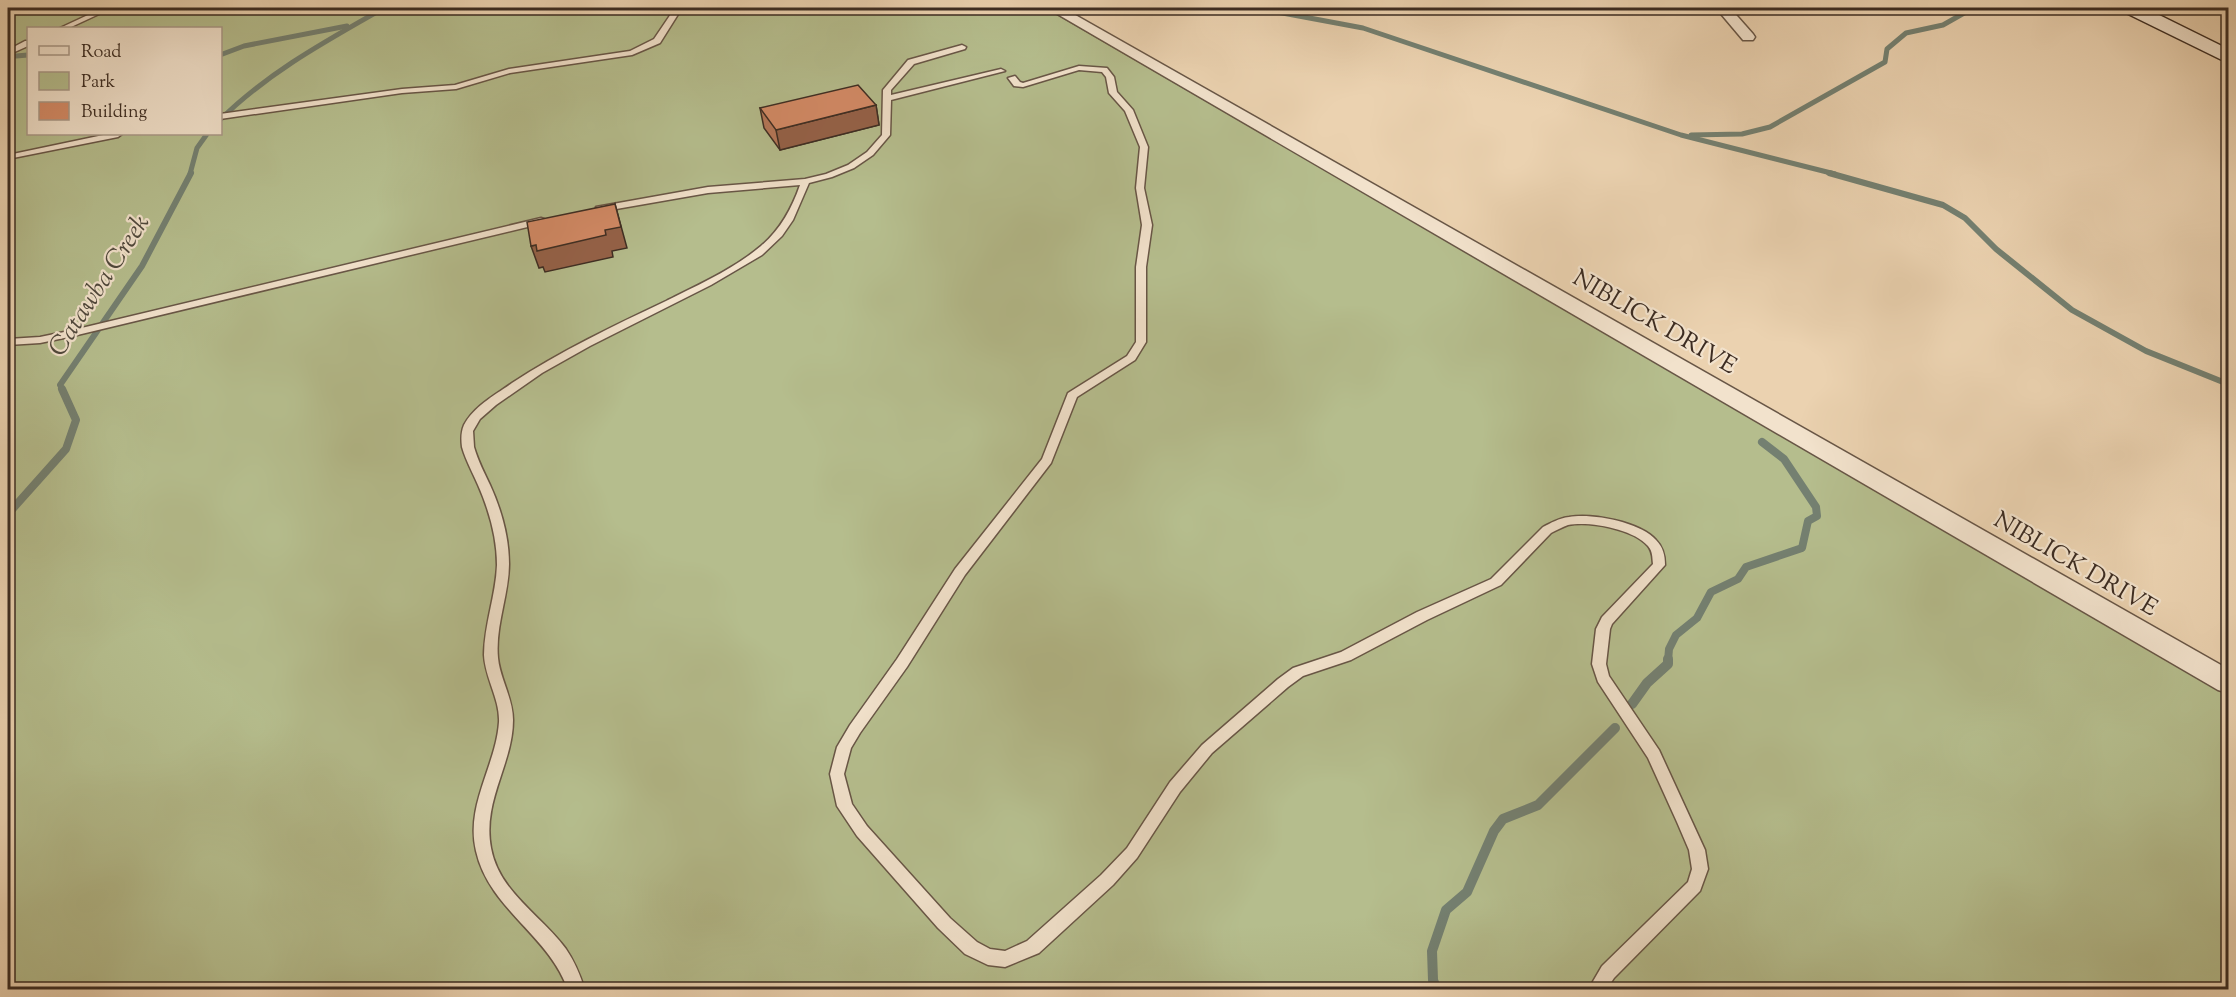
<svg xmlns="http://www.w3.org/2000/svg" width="2236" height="997" font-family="'Sorts Mill Goudy',serif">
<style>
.green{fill:#b5bd8d;stroke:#787458;stroke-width:1.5;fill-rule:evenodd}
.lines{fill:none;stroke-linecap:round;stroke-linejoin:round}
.stream-far3{stroke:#748071;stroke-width:5}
.stream-far2{stroke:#748071;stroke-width:6}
.stream-far1{stroke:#748071;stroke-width:8}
.stream{stroke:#748071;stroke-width:10}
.service-casing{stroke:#685646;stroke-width:3}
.minor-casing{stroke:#685646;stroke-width:3}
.secondary-casing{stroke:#3c2c22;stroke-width:3}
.service{fill:#f2e2cc;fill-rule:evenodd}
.minor{fill:#f2e2cc;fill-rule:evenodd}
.secondary{fill:#f2e2cc;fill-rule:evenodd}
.wall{fill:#b77859;stroke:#3c2c22;stroke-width:1.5}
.shaded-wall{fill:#956148;stroke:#3c2c22;stroke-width:1.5}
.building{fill:#d58b67;stroke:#3c2c22;stroke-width:1.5}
.labels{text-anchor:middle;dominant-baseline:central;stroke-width:4.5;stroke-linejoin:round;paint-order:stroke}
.street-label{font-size:24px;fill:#3c2c22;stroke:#f2e2cc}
.water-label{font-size:26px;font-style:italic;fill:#4f483c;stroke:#f2e2cc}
</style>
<rect width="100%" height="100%" fill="#ebd2b0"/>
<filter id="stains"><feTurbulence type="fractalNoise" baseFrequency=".00333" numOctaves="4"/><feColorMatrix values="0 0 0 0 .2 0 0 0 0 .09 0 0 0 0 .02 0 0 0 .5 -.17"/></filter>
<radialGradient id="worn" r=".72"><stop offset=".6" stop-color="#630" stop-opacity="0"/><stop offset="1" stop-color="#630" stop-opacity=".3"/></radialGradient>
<path class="green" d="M8 8H1046L2228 694V989H8ZM28 28H220V134H28Z"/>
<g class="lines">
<g class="stream-far3">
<polyline points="1256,8 1363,28 1681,135 1835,174"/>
<polyline points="220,55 244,46 347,26"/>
<polyline points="16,56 28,55"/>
<path d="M220 120C267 73 326 41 384 8"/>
<polyline points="1691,135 1742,134 1770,127 1885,62 1887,49 1906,33 1943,25 1973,8"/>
<polyline points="190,174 197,148 207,134"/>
</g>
<g class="stream-far2">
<polyline points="1829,173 1943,205 1965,218 1996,249 2072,310 2146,351 2228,384"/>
<polyline points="63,391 60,385 142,266 191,173"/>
</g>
<g class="stream-far1">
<polyline points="8,514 66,449 76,420 62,389"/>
<polyline points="1668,661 1669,649 1676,635 1697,618 1711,592 1738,579 1746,567 1802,548 1808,521 1817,516 1816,507 1784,459 1762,442"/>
</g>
<g class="stream">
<polyline points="1632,704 1647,683 1668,664 1668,659"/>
<polyline points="1437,990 1433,980 1432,951 1446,910 1467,892 1494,831 1503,819 1538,805 1615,728"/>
</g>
<defs>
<g id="service">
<polygon points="103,8 112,8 69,28 60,28"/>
<polygon points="675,8 682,8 660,43 632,55 510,73 456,89 402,93 220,119 220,114 402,89 455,85 509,69 630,51 654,39"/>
<polygon points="25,41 28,41 28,46 8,55 8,50"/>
<path d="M962 45 966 47 965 49 914 64 891 90V95L1001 69 1005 71 891 100 890 135 873 155 854 168 832 177 809 183 793 220 782 236 762 255 711 285 590 346 542 373 496 405 480 419 473 431 474 447C478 461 484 472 490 485 501 509 509 537 509 564 509 595 495 626 498 658 500 679 513 698 513 720 513 764 482 801 491 848 499 892 541 915 566 949 575 962 580 975 585 990H568C549 935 489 909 476 851 465 805 496 766 499 722 500 699 485 678 484 655 484 625 496 595 497 565 497 538 489 510 478 485 473 473 466 461 462 447 461 439 461 432 464 425 474 406 495 395 512 383 561 351 613 326 666 301 698 285 734 269 761 246 781 229 792 208 800 185L708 193 599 212 596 211V207L708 187 805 179 826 174 848 165 867 152 882 135 883 90 908 60Z"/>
<path d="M1079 66 1107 68 1114 77 1117 92 1133 110 1148 147 1144 188 1152 225 1146 267V342L1135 360 1077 397 1051 463 965 575 907 667 860 733 851 748 844 774 852 804 867 826 950 918 977 942 990 949 1005 951 1027 941 1101 875 1127 848 1170 782 1202 745 1278 679 1293 668 1341 652 1417 612 1491 579 1543 527C1551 523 1559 518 1569 517 1592 513 1640 522 1656 540 1663 547 1665 555 1665 565L1612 624 1610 629 1606 664 1609 676 1659 750 1705 850 1708 869 1700 891 1614 978 1606 990H1588L1602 966 1688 882 1692 869 1689 850 1677 822 1648 758 1598 682 1592 664 1596 629 1602 617 1653 564C1652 557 1653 552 1648 546 1633 529 1590 521 1568 525 1562 527 1557 530 1551 533L1501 585 1427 620 1351 660 1303 676 1288 687 1212 753 1180 792 1137 858 1113 885 1039 953 1005 967 988 965 965 954 938 928 857 836 837 806 830 774 837 747 850 725 897 659 955 569 1042 459 1068 393 1127 356 1136 342V267L1142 225 1136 188 1140 147 1125 111 1109 93 1106 77 1102 72 1079 70 1023 87 1014 86 1008 78 1015 76 1020 82 1023 83Z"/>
<polygon points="108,134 122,134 118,137 8,159 8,155"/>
<polygon points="541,218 544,219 544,223 69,337 40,343 8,345 8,339 40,337 69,331"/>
</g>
<g id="minor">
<polygon points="1047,8 1063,8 2228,669 2228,693 2218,690"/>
<polygon points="1716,8 1730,8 1753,34 1755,37 1753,40 1743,40"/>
</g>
<polygon id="secondary" points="2121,8 2145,8 2228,49 2228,63 2124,12"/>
</defs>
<use href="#service" class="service-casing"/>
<use href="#minor" class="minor-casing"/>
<use href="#secondary" class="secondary-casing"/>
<use href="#service" class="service"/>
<use href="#minor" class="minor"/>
<use href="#secondary" class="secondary"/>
</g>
<polygon class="wall" points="876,105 879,125 780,150 764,128 760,108"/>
<g class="shaded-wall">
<polygon points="876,105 879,125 780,150 776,130"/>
<polygon points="615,204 627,248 612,251 613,257 545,272 543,267 539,268 531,246 605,230"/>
</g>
<g class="building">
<polygon points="858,85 876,105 776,130 760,108"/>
<polygon points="615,204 621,227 605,230 606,235 537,251 536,245 531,246 527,222"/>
</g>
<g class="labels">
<g class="street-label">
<text transform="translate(1654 323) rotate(30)">NIBLICK DRIVE</text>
<text transform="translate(2075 565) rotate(30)">NIBLICK DRIVE</text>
</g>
<g class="water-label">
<text transform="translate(100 286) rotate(-57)">Catawba Creek</text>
</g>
</g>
<rect width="2236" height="997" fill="none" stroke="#ebd2b0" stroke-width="30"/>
<rect x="9" y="9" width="2218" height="979" fill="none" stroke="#3c2c22" stroke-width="3"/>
<rect x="15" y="15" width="2206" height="967" fill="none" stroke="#3c2c22" stroke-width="1.5"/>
<rect x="27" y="27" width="195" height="108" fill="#f2e2cc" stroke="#a99988" stroke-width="1.5"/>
<rect x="39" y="46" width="30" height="9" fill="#f2e2cc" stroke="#a99988" stroke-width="1.5"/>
<text x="81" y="57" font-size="18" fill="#3c2c22">Road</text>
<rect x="39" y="72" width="30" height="18" fill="#b5bd8d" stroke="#a99988" stroke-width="1.5"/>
<text x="81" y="87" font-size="18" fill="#3c2c22">Park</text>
<rect x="39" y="102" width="30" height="18" fill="#d58b67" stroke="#a99988" stroke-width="1.5"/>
<text x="81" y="117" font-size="18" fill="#3c2c22">Building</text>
<rect width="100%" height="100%" filter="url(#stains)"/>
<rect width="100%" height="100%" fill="url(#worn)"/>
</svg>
